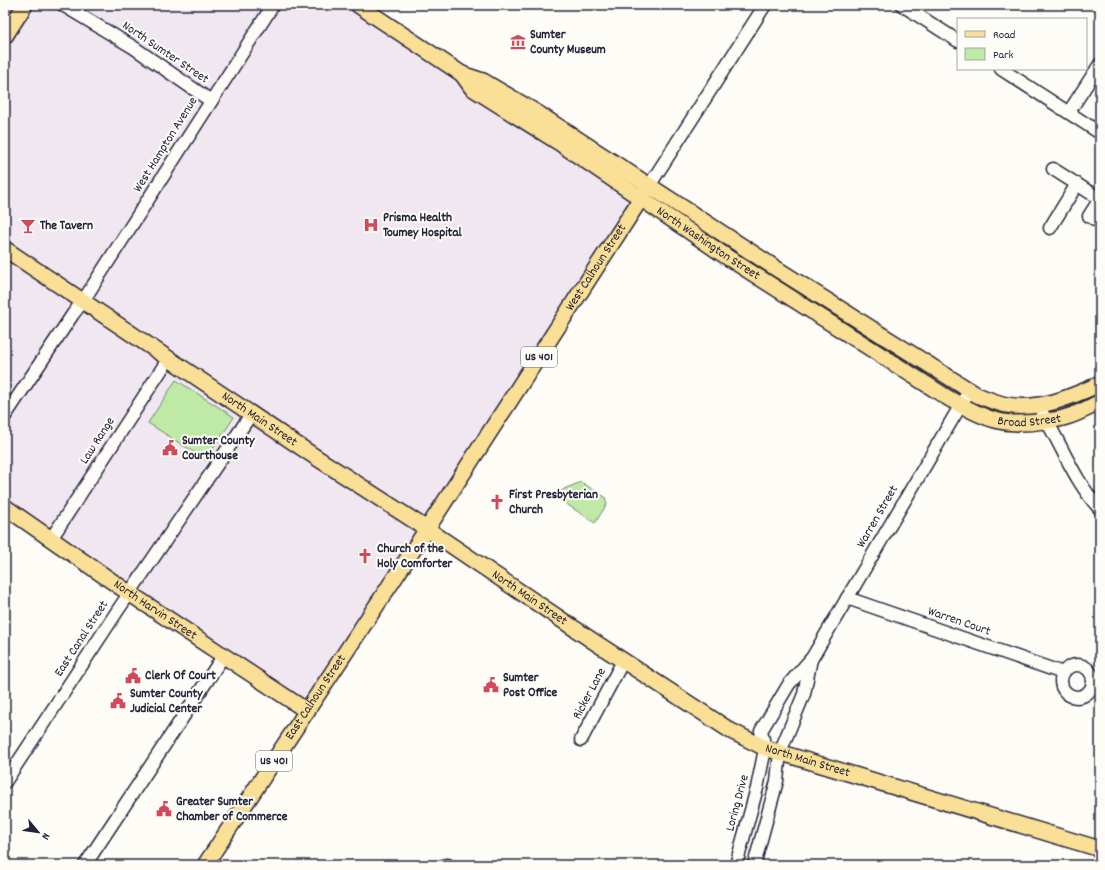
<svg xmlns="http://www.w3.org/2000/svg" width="1105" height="870" font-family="Dekko,sans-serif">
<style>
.built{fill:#f1e7f1}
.green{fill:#bfeaa6;stroke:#708670}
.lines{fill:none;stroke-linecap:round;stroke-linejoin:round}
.minor-casing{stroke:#22223b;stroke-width:15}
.major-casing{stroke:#22223b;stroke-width:18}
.minor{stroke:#fdfcf7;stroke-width:12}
.major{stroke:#fadf96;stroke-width:15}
.labels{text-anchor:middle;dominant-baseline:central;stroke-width:4;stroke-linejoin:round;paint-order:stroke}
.shield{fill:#fdfcf7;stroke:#646373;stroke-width:1}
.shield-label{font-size:12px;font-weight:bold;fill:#22223b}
.poi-label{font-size:13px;font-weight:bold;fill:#22223b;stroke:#fdfcf7;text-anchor:start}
.street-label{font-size:13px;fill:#22223b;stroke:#fdfcf7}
</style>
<rect width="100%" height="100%" fill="#fdfcf7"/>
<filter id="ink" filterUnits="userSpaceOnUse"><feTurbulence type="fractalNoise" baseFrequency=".025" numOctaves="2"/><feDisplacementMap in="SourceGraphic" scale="8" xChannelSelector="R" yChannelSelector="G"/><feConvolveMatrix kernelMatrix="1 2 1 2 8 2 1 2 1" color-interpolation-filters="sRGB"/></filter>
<g filter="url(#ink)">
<polygon class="built" points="5,5 360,5 645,192 306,702 5,507"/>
<g class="green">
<polygon points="176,380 234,417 206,460 148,423"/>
<polygon points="581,482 605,497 607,504 595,523 556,497 564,489"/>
</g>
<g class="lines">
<defs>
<g id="minor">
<polyline points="63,5 133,47 211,101"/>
<polyline points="902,5 958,41"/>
<polyline points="1001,69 1100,133"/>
<polyline points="1069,112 1100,64"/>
<polyline points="1053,169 1100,199"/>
<polyline points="649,186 765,5"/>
<polyline points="1100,199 1089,216 1100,222"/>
<polyline points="1050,228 1077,184"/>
<path d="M1042 413C1062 445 1074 481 1100 509"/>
<polyline points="5,416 73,314 83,301 273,5"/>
<polyline points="51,539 169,358"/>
<polyline points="847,598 1063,673"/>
<circle cx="1077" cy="681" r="16"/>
<polyline points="581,740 623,661"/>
<polyline points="5,782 118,610 252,413"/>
<polyline points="85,865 224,655"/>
<polyline points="446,865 448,865"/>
<polyline points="736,865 757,788 764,754 765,748 761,731 789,684 812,658 969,391"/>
<polyline points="754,865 777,781 780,752 804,694 811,659"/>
</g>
<g id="major">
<path d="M358 5 462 74 483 81 539 114 777 269 977 395C987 399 996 403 1007 405 1039 411 1071 397 1100 384"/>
<polyline points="5,36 25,5"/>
<path id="s1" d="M462 74 472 88 561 144 727 257 948 398C983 418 1003 428 1044 421 1050 420 1057 420 1063 418 1076 415 1088 408 1100 402"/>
<path id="s2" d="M5 249 314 456 427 529 593 641 731 731 765 748 1100 849"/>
<path id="s3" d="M5 507 129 593 307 711"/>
<path id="s4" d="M205 865 427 529 649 186"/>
</g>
</defs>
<use href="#minor" class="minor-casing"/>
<use href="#major" class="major-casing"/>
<use href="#minor" class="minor"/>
<use href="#major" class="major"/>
</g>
</g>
<defs>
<symbol id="museum-bare" viewBox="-9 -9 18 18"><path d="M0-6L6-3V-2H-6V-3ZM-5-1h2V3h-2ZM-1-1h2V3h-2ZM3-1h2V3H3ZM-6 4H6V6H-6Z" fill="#d1495b" stroke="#fdfcf7" stroke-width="2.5" paint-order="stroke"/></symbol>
<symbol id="hospital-bare" viewBox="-9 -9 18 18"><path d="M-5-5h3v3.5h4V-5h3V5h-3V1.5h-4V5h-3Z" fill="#d1495b" stroke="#fdfcf7" stroke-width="2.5" paint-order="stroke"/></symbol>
<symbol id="bar-bare" viewBox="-9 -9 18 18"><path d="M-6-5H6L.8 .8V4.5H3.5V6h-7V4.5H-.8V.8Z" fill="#d1495b" stroke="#fdfcf7" stroke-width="2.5" paint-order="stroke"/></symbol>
<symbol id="civic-bare" viewBox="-9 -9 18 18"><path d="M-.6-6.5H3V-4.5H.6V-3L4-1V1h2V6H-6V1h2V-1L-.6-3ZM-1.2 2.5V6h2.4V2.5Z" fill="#d1495b" stroke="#fdfcf7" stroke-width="2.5" paint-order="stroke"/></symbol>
<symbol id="church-bare" viewBox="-9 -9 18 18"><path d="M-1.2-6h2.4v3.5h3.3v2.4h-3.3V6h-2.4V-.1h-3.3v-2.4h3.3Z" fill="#d1495b" stroke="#fdfcf7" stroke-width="2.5" paint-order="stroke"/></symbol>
</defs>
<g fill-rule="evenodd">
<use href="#museum-bare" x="507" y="31" width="22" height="22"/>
<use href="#hospital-bare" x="360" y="214" width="22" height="22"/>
<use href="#bar-bare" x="17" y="215" width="22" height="22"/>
<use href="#civic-bare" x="159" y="437" width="22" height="22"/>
<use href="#church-bare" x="486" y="491" width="22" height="22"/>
<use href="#church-bare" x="354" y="545" width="22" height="22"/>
<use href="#civic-bare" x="122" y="665" width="22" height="22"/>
<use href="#civic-bare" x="480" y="674" width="22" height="22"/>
<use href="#civic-bare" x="107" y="690" width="22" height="22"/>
<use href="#civic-bare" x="153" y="798" width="22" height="22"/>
</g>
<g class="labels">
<g class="shield">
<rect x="521" y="347" width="36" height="20" rx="3"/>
<rect x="256" y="751" width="36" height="20" rx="3"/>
</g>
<g class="shield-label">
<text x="539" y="357">US 401</text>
<text x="274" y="761">US 401</text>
</g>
<g class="poi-label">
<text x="530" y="35">Sumter<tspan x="530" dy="15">County Museum</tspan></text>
<text x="383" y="218">Prisma Health<tspan x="383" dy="15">Toumey Hospital</tspan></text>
<text x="40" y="226">The Tavern</text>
<text x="182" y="441">Sumter County<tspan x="182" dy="15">Courthouse</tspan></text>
<text x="509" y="495">First Presbyterian<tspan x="509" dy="15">Church</tspan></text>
<text x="377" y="549">Church of the<tspan x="377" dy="15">Holy Comforter</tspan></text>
<text x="145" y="676">Clerk Of Court</text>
<text x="503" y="678">Sumter<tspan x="503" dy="15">Post Office</tspan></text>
<text x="130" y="694">Sumter County<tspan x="130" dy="15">Judicial Center</tspan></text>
<text x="176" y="802">Greater Sumter<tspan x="176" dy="15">Chamber of Commerce</tspan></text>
</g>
<g class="street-label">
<text transform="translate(165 53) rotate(34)">North Sumter Street</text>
<text transform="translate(166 145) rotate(-58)">West Hampton Avenue</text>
<text stroke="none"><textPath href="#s1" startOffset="300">North Washington Street</textPath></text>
<text stroke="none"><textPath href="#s4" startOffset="714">West Calhoun Street</textPath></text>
<text stroke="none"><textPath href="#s1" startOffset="672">Broad Street</textPath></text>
<text stroke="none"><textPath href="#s2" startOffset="306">North Main Street</textPath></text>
<text transform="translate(98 441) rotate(-57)">Law Range</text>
<text transform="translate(878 517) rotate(-60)">Warren Street</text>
<text stroke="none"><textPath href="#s2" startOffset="630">North Main Street</textPath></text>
<text stroke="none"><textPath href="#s3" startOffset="182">North Harvin Street</textPath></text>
<text transform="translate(959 622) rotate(19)">Warren Court</text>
<text transform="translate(82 639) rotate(-57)">East Canal Street</text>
<text transform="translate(590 694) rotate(-62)">Ricker Lane</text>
<text stroke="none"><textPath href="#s4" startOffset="201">East Calhoun Street</textPath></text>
<text stroke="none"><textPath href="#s2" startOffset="954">North Main Street</textPath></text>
<text transform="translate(738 803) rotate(-75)">Loring Drive</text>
</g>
</g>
<rect width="1105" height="870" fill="none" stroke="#fdfcf7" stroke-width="20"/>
<rect x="10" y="10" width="1085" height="850" fill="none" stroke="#22223b" stroke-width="1.5" filter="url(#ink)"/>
<rect x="957" y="18" width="130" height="52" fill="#fdfcf7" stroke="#a5a5ac"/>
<rect x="965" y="31" width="20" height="6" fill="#fadf96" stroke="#a5a5ac"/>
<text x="993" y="38" font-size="12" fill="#22223b">Road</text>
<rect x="965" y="48" width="20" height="12" fill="#bfeaa6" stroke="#a5a5ac"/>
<text x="993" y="58" font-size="12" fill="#22223b">Park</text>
<g transform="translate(38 832) rotate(119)" stroke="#fdfcf7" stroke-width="3" paint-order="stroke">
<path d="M0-3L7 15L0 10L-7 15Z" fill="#22223b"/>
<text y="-6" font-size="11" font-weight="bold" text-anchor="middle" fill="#22223b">N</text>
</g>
</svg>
